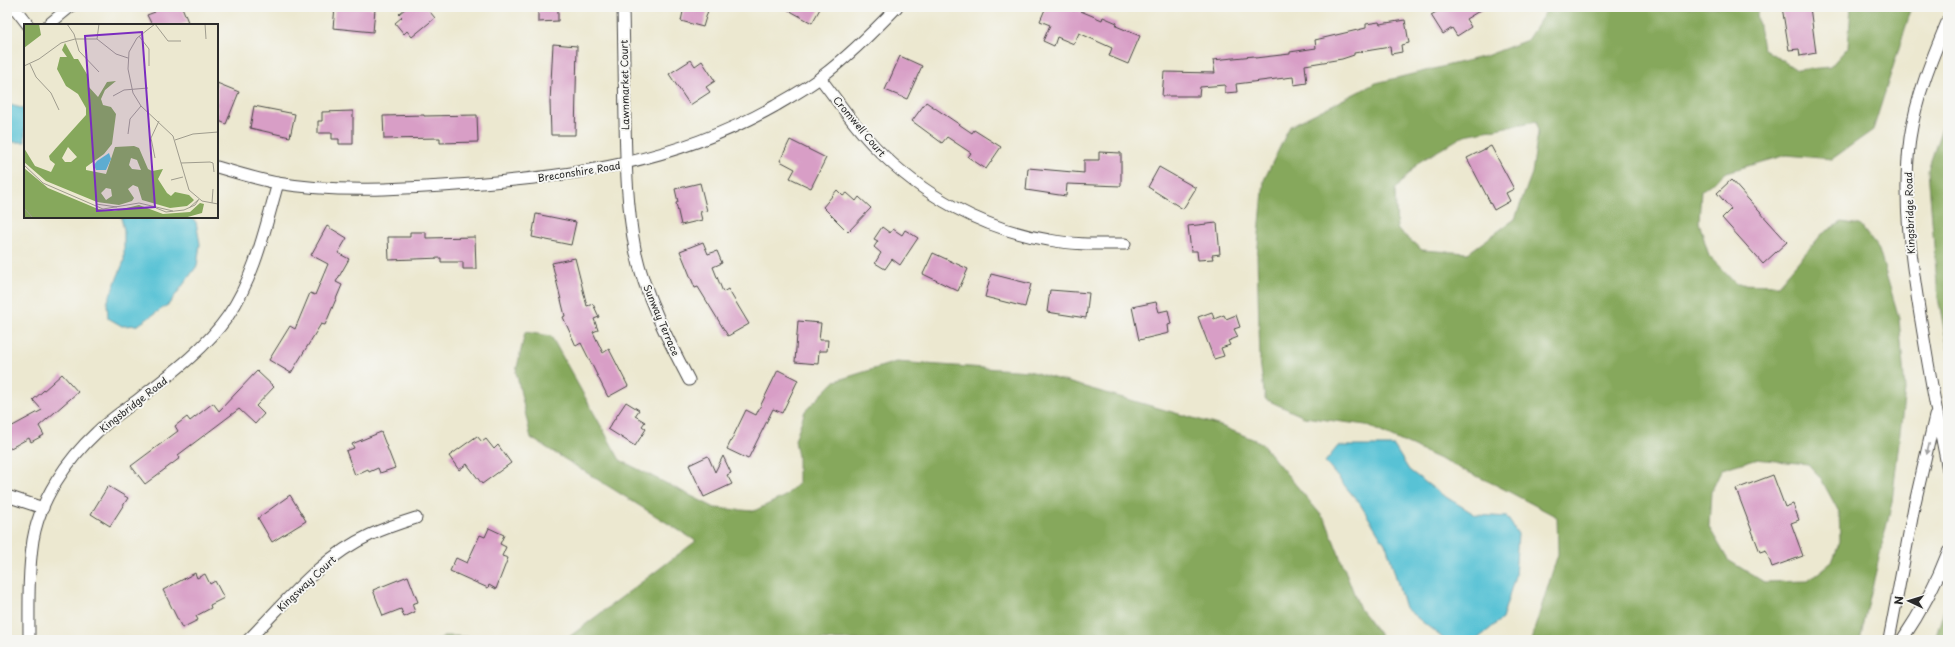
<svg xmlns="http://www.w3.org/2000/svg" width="1955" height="647" font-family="'Playpen Sans',sans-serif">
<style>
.forest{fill:#86a85c;stroke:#586a44;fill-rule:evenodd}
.water{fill:#59c2d5;stroke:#427680}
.building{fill:#d89ec6}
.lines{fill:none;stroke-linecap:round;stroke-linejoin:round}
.street-casing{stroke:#484744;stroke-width:13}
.street{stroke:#fff;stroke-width:11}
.oneway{fill:#a0a0a0}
.labels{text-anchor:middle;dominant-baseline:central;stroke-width:4;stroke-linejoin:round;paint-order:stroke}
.street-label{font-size:10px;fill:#2b2b2b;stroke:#f6f6f2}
.inset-road{fill:none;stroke:#9f9c8e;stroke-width:1}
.view{fill:#7b2cbf;fill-opacity:0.15;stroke:#7b2cbf;stroke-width:2}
.inset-edge{fill:none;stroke:#2b2b2b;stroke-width:2}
</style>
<rect width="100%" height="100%" fill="#f6f6f2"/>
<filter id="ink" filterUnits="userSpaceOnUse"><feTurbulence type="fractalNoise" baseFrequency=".025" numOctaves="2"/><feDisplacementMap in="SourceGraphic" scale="8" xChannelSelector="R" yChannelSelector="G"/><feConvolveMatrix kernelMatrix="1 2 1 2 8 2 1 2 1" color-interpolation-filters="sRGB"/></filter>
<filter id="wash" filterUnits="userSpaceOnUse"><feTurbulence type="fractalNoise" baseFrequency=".012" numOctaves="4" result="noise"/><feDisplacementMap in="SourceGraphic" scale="16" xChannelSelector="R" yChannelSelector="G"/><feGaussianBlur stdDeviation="0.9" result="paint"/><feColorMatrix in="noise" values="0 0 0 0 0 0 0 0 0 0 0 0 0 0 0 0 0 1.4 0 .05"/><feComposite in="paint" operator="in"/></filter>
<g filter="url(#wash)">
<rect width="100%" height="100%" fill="#ece8d0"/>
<g class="forest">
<path d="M1549 7H1760L1757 15 1763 48 1797 70 1830 67 1848 47 1851 7H1912L1873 130 1832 159 1786 155 1727 172 1701 191 1699 222 1709 256 1736 284 1778 285 1822 234 1842 222 1860 225 1879 250 1899 318 1905 390 1892 502 1860 640H1531L1558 554 1557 517 1496 485 1366 425 1304 417 1265 399 1260 361 1257 256 1264 180 1290 126 1376 83 1486 56 1527 40ZM1537 121 1538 132 1532 173 1515 219 1468 253 1422 250 1397 229 1395 190 1419 162 1465 135ZM1755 459 1808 464 1820 477 1839 512 1840 541 1832 562 1808 581 1764 582 1728 560 1709 527 1711 492 1722 469Z"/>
<polygon points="1948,110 1948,349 1938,298 1928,169"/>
<polygon points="525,332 551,336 620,460 715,508 754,511 785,496 798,483 798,457 795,440 805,411 835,381 896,362 1029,371 1221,426 1260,442 1326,521 1360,609 1384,640 565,640 696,541 531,438 516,372"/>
<polygon points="1948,597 1948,640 1934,640 1936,636"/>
<polygon points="446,636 520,638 525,640 437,640"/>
</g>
<g class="water">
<polygon points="7,101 10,105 25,109 25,142 7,142"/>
<polygon points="121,217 191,217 196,222 200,244 197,266 169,304 138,325 122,326 108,318 107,303 124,261 124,230"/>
<polygon points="1338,446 1394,446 1409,470 1441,494 1476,515 1507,517 1518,534 1515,576 1502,619 1476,640 1445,640 1405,608 1387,547 1360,504 1325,462"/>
</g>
<g id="blocks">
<g class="building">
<polygon points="153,7 182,7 188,22 180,25 152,25 147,15 155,12"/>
<polygon points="335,7 361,7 375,9 373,32 333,28"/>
<polygon points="407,7 426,7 435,18 412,37 407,31 404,34 395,23 402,17 399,14"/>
<polygon points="538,7 558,7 558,21 538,22"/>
<polygon points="684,7 709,7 703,27 681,21"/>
<polygon points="783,7 821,7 812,23"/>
<polygon points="1046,7 1064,7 1074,11 1076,9 1102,20 1103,17 1117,23 1116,26 1140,36 1128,64 1109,56 1112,48 1079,33 1074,44 1057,37 1054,46 1043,41 1050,25 1040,21"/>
<polygon points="1445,7 1486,7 1466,19 1471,27 1457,36 1452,28 1443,34 1431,15"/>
<polygon points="1782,7 1810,7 1816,53 1800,56 1799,49 1789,50"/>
<polygon points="1405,20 1409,43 1401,45 1402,52 1391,54 1390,47 1354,53 1354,55 1342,59 1305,65 1307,83 1294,85 1293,77 1236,84 1237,92 1225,93 1225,85 1200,87 1199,96 1162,96 1164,72 1215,73 1213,60 1254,56 1255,58 1290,54 1290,52 1316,48 1315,40 1366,28 1366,24 1379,22 1380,24"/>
<polygon points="553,44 577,46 575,135 551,135 550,102"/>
<polygon points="900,56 922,66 907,99 885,90"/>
<polygon points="691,60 695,66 702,61 715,81 706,87 710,92 690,105 669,74"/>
<polygon points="217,83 239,92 226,124 217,120"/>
<polygon points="926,102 972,133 974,130 1001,147 986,169 968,157 971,153 947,137 942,143 912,121"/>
<polygon points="254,106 295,114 290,137 250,128"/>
<polygon points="353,111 353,144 339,144 339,139 332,139 332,133 318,133 318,121 322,121 322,112"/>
<polygon points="424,115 424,116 477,115 478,142 440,143 440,138 384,139 383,116"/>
<polygon points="790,140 826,158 811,188 790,178 795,169 780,161"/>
<polygon points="1491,146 1514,189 1506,193 1510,201 1494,210 1467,158"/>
<polygon points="1099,152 1121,153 1121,186 1067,184 1066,196 1026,190 1028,168 1084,173 1084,160 1099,160"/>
<polygon points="1159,167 1196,188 1183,209 1148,187"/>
<polygon points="1731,180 1787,242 1763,264 1722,218 1731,209 1717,193"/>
<polygon points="700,183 707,211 700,212 702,220 681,225 676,203 678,202 675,189"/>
<polygon points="837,190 843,196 847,193 856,201 859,197 871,208 848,232 823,207"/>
<polygon points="536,214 576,222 571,245 532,237"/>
<polygon points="1217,223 1220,254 1212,255 1213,259 1198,260 1197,251 1191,251 1188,226"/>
<polygon points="327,226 347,238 338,253 349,259 336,282 342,285 325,325 321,324 291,373 269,360 290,326 295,329 310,293 315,295 328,264 311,255"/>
<polygon points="882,227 890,233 893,229 902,235 905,230 918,238 900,265 892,259 885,269 875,263 881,253 874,247 878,241 874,239"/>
<polygon points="410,232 426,232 426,238 475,237 476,269 463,269 463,262 441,262 441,258 389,260 388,237 410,237"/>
<polygon points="703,242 708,254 717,251 722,263 713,267 723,292 728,289 749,324 728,336 698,287 695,288 680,251"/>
<polygon points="933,253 968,269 958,291 923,274"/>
<polygon points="575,258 587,306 593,304 599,317 594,319 598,330 593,332 603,353 609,349 628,386 608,397 581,343 576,346 563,317 565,316 552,263"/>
<polygon points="991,274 1031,284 1025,307 985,297"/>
<polygon points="1050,290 1089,293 1086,318 1047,312"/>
<polygon points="1156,302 1159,312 1168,310 1171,324 1168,325 1169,333 1139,340 1132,307"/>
<polygon points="1212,312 1214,319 1224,315 1226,319 1236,315 1240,327 1234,329 1238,337 1228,341 1230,345 1221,348 1224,356 1214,359 1198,317"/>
<polygon points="798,321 821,323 819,340 828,340 827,351 819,351 818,364 795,362"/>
<polygon points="778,370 798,380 782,413 773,409 748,459 727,449 746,410 756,415"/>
<polygon points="257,371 274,387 256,406 264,414 255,424 239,409 178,455 180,458 145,484 131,466 178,431 175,426 187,417 190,421 213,403 219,411"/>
<polygon points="62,374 78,392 39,426 44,435 31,442 29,438 7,450 7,429 42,410 33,400"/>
<polygon points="626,402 639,410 635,416 645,422 642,426 646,429 635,446 608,429"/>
<polygon points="381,432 395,468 380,473 378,468 369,472 368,469 355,475 346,451 354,448 352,444"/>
<polygon points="477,436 482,442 486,439 494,449 498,445 511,463 482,484 467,464 459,470 449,456"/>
<polygon points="708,456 715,472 723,456 731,473 727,475 732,484 704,497 689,465"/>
<polygon points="1773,475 1785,507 1793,504 1799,520 1791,523 1803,556 1772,567 1766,550 1760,552 1736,489"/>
<polygon points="108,486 128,498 110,526 91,514"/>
<polygon points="290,495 306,521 272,542 258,518"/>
<polygon points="489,528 504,535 500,544 506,547 502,556 508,558 496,589 489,585 488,588 450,571 456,558 467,563 480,535 485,537"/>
<polygon points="195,573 197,578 205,574 210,584 215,581 224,598 210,605 211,608 196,616 198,620 182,628 163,590"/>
<polygon points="408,576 418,602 412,604 415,612 404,617 401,609 383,616 373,590"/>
</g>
</g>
</g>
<g filter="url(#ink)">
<use href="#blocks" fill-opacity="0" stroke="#484744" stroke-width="1"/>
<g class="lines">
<defs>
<g id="street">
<polyline points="14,7 28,25"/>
<path d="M623 7C624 45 624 84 625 122 626 164 627 207 635 249 645 296 667 338 689 380"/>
<path d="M1948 20C1932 58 1916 97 1910 138 1902 200 1911 260 1921 321 1929 371 1938 420 1948 470"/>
<polyline points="48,25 70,7"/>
<path d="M820 78C838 101 854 126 875 147 922 195 982 229 1049 240 1074 245 1100 244 1125 244"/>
<path d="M217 167C237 173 257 179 277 183 336 193 398 189 457 185 571 177 674 163 775 106 790 97 807 88 821 77 849 56 873 32 897 7"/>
<polyline points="7,496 43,508"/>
<path d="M29 640C29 607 28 573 33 540 40 499 67 460 97 432 110 419 126 409 140 398 171 374 205 349 228 316 255 277 265 228 278 183"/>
<path d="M248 640C285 603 321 557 370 535 385 528 400 523 416 518"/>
<polyline points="1889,640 1914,507 1935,416"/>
<path d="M1902 640C1921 612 1936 584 1948 552"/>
</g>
</defs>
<use href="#street" class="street-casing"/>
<use href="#street" class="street"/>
</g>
<defs><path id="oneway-solid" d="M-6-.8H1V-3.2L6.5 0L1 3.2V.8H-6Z"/></defs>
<use class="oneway" href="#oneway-solid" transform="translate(1928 449) rotate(103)"/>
</g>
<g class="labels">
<g class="street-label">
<text transform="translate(624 85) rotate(-91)">Lawnmarket Court</text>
<text transform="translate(860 126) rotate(50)">Cromwell Court</text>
<text transform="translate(579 171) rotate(-9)">Breconshire Road</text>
<text transform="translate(1909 213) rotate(-92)">Kingsbridge Road</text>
<text transform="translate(662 320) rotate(67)">Sunway Terrace</text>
<text transform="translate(133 404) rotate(-38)">Kingsbridge Road</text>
<text transform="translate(306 583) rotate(-43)">Kingsway Court</text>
</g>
</g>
<g transform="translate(24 24)">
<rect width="194" height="194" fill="#ece8d0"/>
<path d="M0 0H15L17 11 0 24ZM41 19 50 35H54L64 52V62L74 73 83 58 92 57 81 66 77 75 79 81 87 83 92 90 88 120 80 130 62 143V146L82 150 91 123 110 122 115 124 124 145 128 147 139 145 134 155 143 169 147 172 151 168 165 171 170 176 168 178 163 182 146 184 118 176 114 163 109 161 104 165 110 174 108 177 95 181 73 178 22 157 0 138V124L11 142 27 148 31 140 26 136 25 132 62 91V84L54 70 42 62 33 45 36 33H43L38 26ZM44 123 53 133 47 138H41L38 134ZM107 134 113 136 117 146 108 145 105 141ZM82 164 87 165 88 172 82 176 77 169ZM0 144 24 164 74 185 90 187 115 181 139 190 152 189 166 188 176 179 180 180 178 189 160 194H0Z" fill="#86a85c" fill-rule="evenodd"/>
<path d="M85 129 87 135 82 146H72L70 141 73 137Z" fill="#59c2d5"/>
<path class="inset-road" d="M43 0 50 10 55 27 75 48M131 0 113 14 105 28 104 45 109 69 117 82 149 112 165 166 178 177 194 180M131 0 144 17H157M181 0 182 15M115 12 125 25V42M73 15 75 0M6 40 12 53 27 69 35 86M0 42 15 35 37 19 51 15H73L92 30 104 34M89 72 100 66 124 64M104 110 106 95 117 82M151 116 169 110 194 108M131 134 127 114 135 97M157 139 186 138 189 139 190 148M0 141 19 159 79 185 115 179 149 187M147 156 159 153M188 179 189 165M72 180 93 183M0 184 9 194M132 184 142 188 160 186 171 181 175 175M165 184 174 176"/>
<path class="view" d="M118 8 131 183 73 187 61 12Z"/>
<rect width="194" height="194" class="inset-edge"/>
</g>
<rect width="1955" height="647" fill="none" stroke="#f6f6f2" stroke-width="24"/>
<g transform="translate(1909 601) rotate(274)" stroke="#f6f6f2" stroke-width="3" paint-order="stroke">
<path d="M0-3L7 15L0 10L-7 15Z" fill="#2b2b2b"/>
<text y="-6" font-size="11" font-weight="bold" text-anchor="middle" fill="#2b2b2b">N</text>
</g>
</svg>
